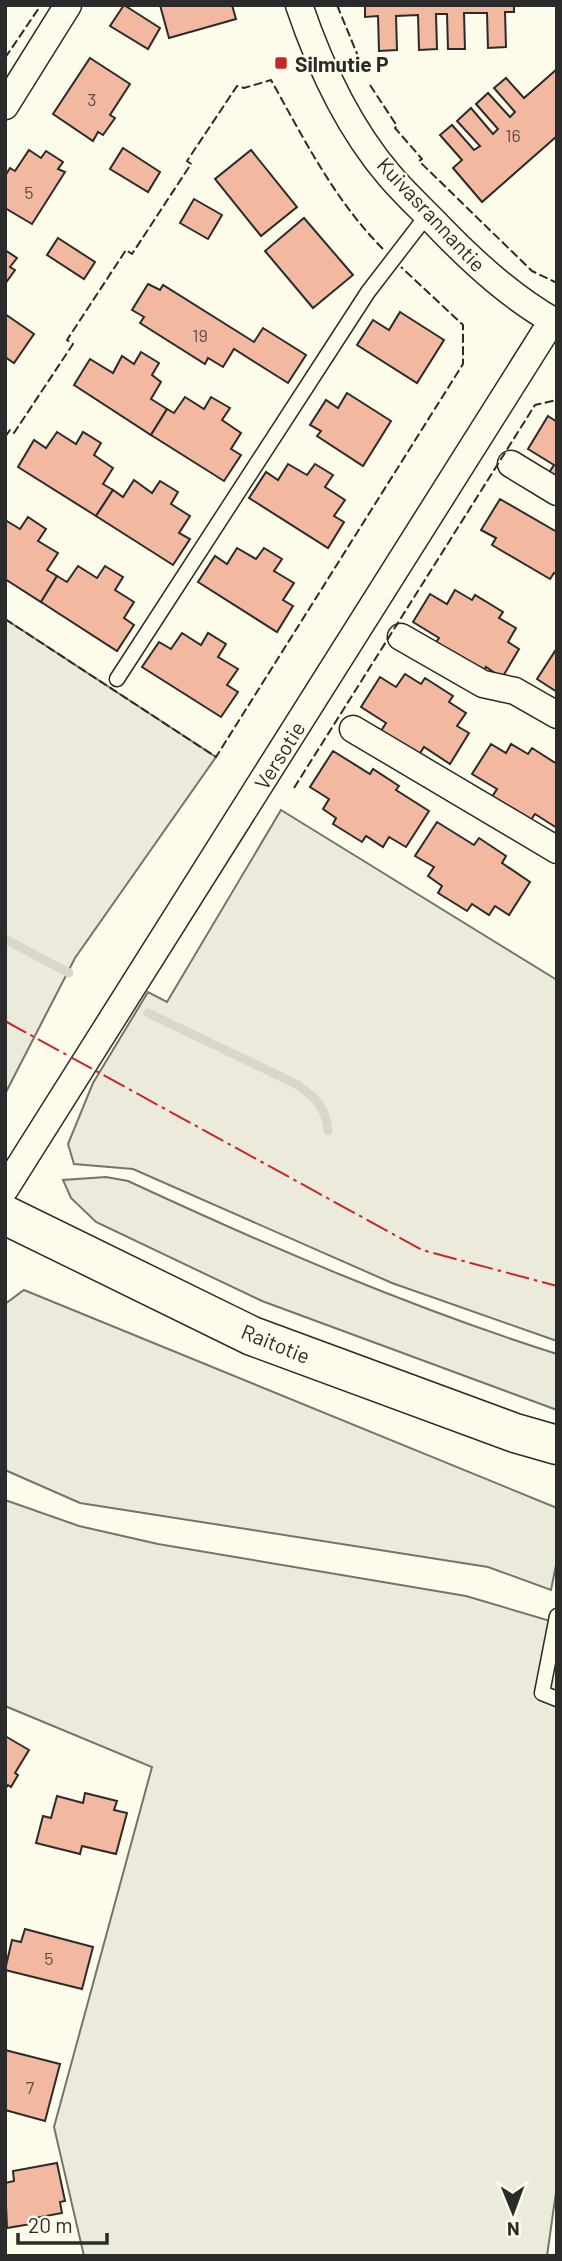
<svg xmlns="http://www.w3.org/2000/svg" width="562" height="2261" font-family="Barlow,sans-serif">
<style>
.green{fill:#ecebdb;stroke:#74746e;stroke-width:2}
.lines{fill:none;stroke-linecap:round;stroke-linejoin:round}
.stream{stroke:#d8d7c9;stroke-width:9}
.building{fill:#f2b8a0;stroke:#2b2b2b;stroke-width:2}
.lane-casing{stroke:#2b2b2b;stroke-width:17}
.street-casing{stroke:#2b2b2b;stroke-width:29}
.primary-casing{stroke:#2b2b2b;stroke-width:41}
.lane{stroke:#fdfbea;stroke-width:14}
.street{stroke:#fdfbea;stroke-width:26}
.primary{stroke:#fdfbea;stroke-width:38}
.fence{stroke:#2b2b2b;stroke-width:2;stroke-dasharray:9 3.5;stroke-linecap:butt}
.power{stroke:#c62828;stroke-width:2;stroke-dasharray:24 5 3.5 5;stroke-linecap:butt}
.poi-dot{fill:#c62828;stroke:#fdfbea;stroke-width:2.5}
.labels{text-anchor:middle;dominant-baseline:central;stroke-width:5;stroke-linejoin:round;paint-order:stroke}
.number-label{font-size:18px;fill:#5d4e48}
.poi-label{font-size:21px;font-weight:bold;fill:#2b2b2b;stroke:#fdfbea;text-anchor:start}
.street-label{font-size:21px;fill:#2b2b2b;stroke:#fdfbea}
</style>
<rect width="100%" height="100%" fill="#fdfbea"/>
<g class="green">
<polygon points="5,619 216,757 75,958 5,1094"/>
<polygon points="281,810 557,980 557,1341 392,1283 133,1169 74,1164 68,1144 93,1083 148,992 167,1002"/>
<path d="M106 1177 128 1181C268 1246 409 1307 557 1354V1410L262 1301 96 1222 71 1198 63 1180Z"/>
<polygon points="24,1290 557,1508 557,1560 551,1590 488,1567 80,1503 5,1470 5,1304"/>
<polygon points="5,1500 79,1526 158,1544 466,1596 557,1623 557,2185 547,2256 84,2256 54,2127 152,1767 5,1706"/>
</g>
<g class="lines">
<g class="stream">
<polyline points="5,939 69,973"/>
<path d="M148 1013 296 1084C315 1097 326 1107 328 1131"/>
</g>
</g>
<g class="building">
<polygon points="124,5 160,28 148,49 110,26"/>
<polygon points="160,5 232,5 236,19 169,38"/>
<polygon points="365,5 514,5 514,12 505,12 506,47 488,48 487,13 464,13 465,49 448,49 447,14 436,14 437,49 419,50 418,15 396,16 397,50 379,51 378,16 365,17"/>
<polygon points="90,58 130,84 110,115 115,118 103,135 98,132 93,141 53,114"/>
<polygon points="557,69 557,136 482,202 453,168 462,160 440,135 452,125 474,150 480,146 457,121 471,108 493,134 498,129 476,104 488,93 510,117 515,112 494,88 506,78 524,98"/>
<polygon points="123,148 160,172 148,192 110,169"/>
<polygon points="29,150 41,158 46,151 63,162 58,169 65,172 32,224 5,208 5,176 10,168 15,171"/>
<polygon points="251,150 297,207 261,236 215,179"/>
<polygon points="194,199 222,215 208,239 180,223"/>
<polygon points="304,218 353,275 313,308 265,251"/>
<polygon points="58,238 95,262 84,279 47,255"/>
<polygon points="5,250 17,258 10,267 15,270 5,284"/>
<polygon points="148,284 160,290 163,285 254,342 263,328 306,355 288,383 234,349 223,367 208,358 205,364 140,323 144,317 132,310"/>
<polygon points="400,312 444,340 417,383 357,345 373,320 389,330"/>
<polygon points="5,314 34,334 14,363 5,357"/>
<polygon points="141,352 159,363 152,375 161,382 151,399 167,409 151,435 74,385 90,359 113,373 122,356 134,364"/>
<polygon points="347,393 391,421 363,466 317,436 321,431 310,425 326,400 338,408"/>
<polygon points="185,397 204,409 211,397 230,408 222,420 241,433 231,449 241,455 224,481 151,435 167,409 174,413"/>
<polygon points="548,416 557,422 557,479 548,474 554,465 528,449"/>
<polygon points="57,432 76,444 83,432 101,443 94,455 113,468 103,484 113,490 96,516 18,467 34,440 46,448"/>
<polygon points="288,464 307,475 315,464 333,475 325,487 345,500 334,516 344,522 328,548 249,498 266,472 278,480"/>
<polygon points="134,480 152,493 160,481 178,492 171,504 190,516 179,533 190,539 173,565 96,516 113,490 123,497"/>
<polygon points="500,499 557,532 557,574 554,573 550,579 492,545 496,538 481,530"/>
<polygon points="28,517 46,529 38,541 58,553 47,570 57,576 41,602 5,579 5,520 20,529"/>
<polygon points="237,548 256,559 264,548 282,559 274,571 294,583 283,600 293,606 277,632 198,582 215,556 227,564"/>
<polygon points="78,566 97,578 105,566 123,577 115,590 134,602 124,618 134,625 117,651 41,602 57,576 67,582"/>
<polygon points="455,590 472,600 475,595 503,612 499,618 516,628 508,642 519,649 502,678 486,667 481,674 434,645 439,638 413,622 430,594 447,604"/>
<polygon points="182,633 201,645 208,633 226,644 218,657 238,669 227,685 238,692 221,717 142,667 159,642 171,649"/>
<polygon points="557,648 557,692 537,679"/>
<polygon points="405,674 421,684 425,678 453,696 449,702 466,713 457,726 469,733 450,764 424,747 417,758 379,734 386,723 361,707 380,677 396,687"/>
<polygon points="491,744 506,753 511,744 528,754 532,748 557,764 557,828 535,814 528,824 490,800 497,789 472,774"/>
<polygon points="333,751 370,774 373,769 399,786 396,790 429,811 406,847 389,837 383,847 366,836 362,842 333,824 336,818 323,809 329,799 310,787"/>
<polygon points="437,822 474,845 479,838 506,856 502,863 530,882 509,915 495,906 489,915 472,904 467,911 438,893 442,886 428,876 434,867 415,856"/>
<polygon points="5,1736 29,1750 15,1773 18,1775 11,1787 8,1785 5,1789"/>
<polygon points="85,1793 117,1801 114,1810 127,1813 116,1854 82,1846 80,1854 36,1843 43,1816 51,1818 57,1796 83,1803"/>
<polygon points="25,1929 93,1947 82,1989 5,1970 12,1940 21,1942"/>
<polygon points="5,2050 60,2064 45,2121 5,2110"/>
<polygon points="57,2163 65,2201 60,2202 62,2213 30,2219 31,2224 7,2228 5,2183 14,2181 13,2171"/>
</g>
<g class="lines">
<defs>
<g id="lane">
<polyline points="117,679 368,292 428,214"/>
<polyline points="557,1616 542,1693 557,1699"/>
</g>
<g id="street">
<path d="M299 5C319 64 348 127 389 175 405 194 424 211 441 229 475 264 513 299 557 323"/>
<polyline points="5,106 68,5"/>
<polyline points="511,464 557,492"/>
<polyline points="401,637 483,684 515,691 557,715"/>
<polyline points="353,729 557,850"/>
<polyline points="5,1189 552,321"/>
</g>
<polyline id="primary" points="5,1215 252,1336 515,1433 557,1445"/>
</defs>
<use href="#lane" class="lane-casing"/>
<use href="#street" class="street-casing"/>
<use href="#primary" class="primary-casing"/>
<use href="#lane" class="lane"/>
<use href="#street" class="street"/>
<use href="#primary" class="primary"/>
<g class="fence">
<polyline points="337,5 360,61"/>
<polyline points="5,58 41,5"/>
<polyline points="370,85 397,126 395,128 422,159 419,161 532,271 557,283"/>
<path d="M5 437 10 430 14 433 73 344 67 340 126 250 132 254 191 164 187 161 237 86 244 88 271 80C304 139 335 201 383 249"/>
<polyline points="5,619 216,757 463,364 463,325 401,267"/>
<polyline points="294,788 535,405 557,400"/>
</g>
<polyline class="power" points="5,1021 422,1250 557,1286"/>
</g>
<rect class="poi-dot" x="274" y="56" width="14" height="14" rx="3.5"/>
<g class="labels">
<g class="number-label">
<text x="92" y="99">3</text>
<text x="513" y="135">16</text>
<text x="29" y="192">5</text>
<text x="200" y="335">19</text>
<text x="49" y="1958">5</text>
<text x="30" y="2087">7</text>
</g>
<g class="poi-label">
<text x="295" y="63">Silmutie P</text>
</g>
<g class="street-label">
<text transform="translate(432 214) rotate(47)">Kuivasrannantie</text>
<text transform="translate(279 755) rotate(-58)">Versotie</text>
<text transform="translate(276 1343) rotate(22)">Raitotie</text>
</g>
</g>
<rect width="562" height="2261" fill="none" stroke="#2b2b2b" stroke-width="14"/>
<g transform="translate(513 2212) rotate(179)" stroke="#fdfbea" stroke-width="5" paint-order="stroke">
<path d="M0-5L12 26L0 18L-12 26Z" fill="#2b2b2b"/>
<text y="-10" font-size="19" font-weight="bold" text-anchor="middle" fill="#2b2b2b">N</text>
</g>
<path d="M18 2233v10h89v-10" fill="none" stroke="#2b2b2b" stroke-width="3.5"/>
<text x="28" y="2233" font-size="21" fill="#2b2b2b" stroke="#fdfbea" stroke-width="5" paint-order="stroke">20 m</text>
</svg>
